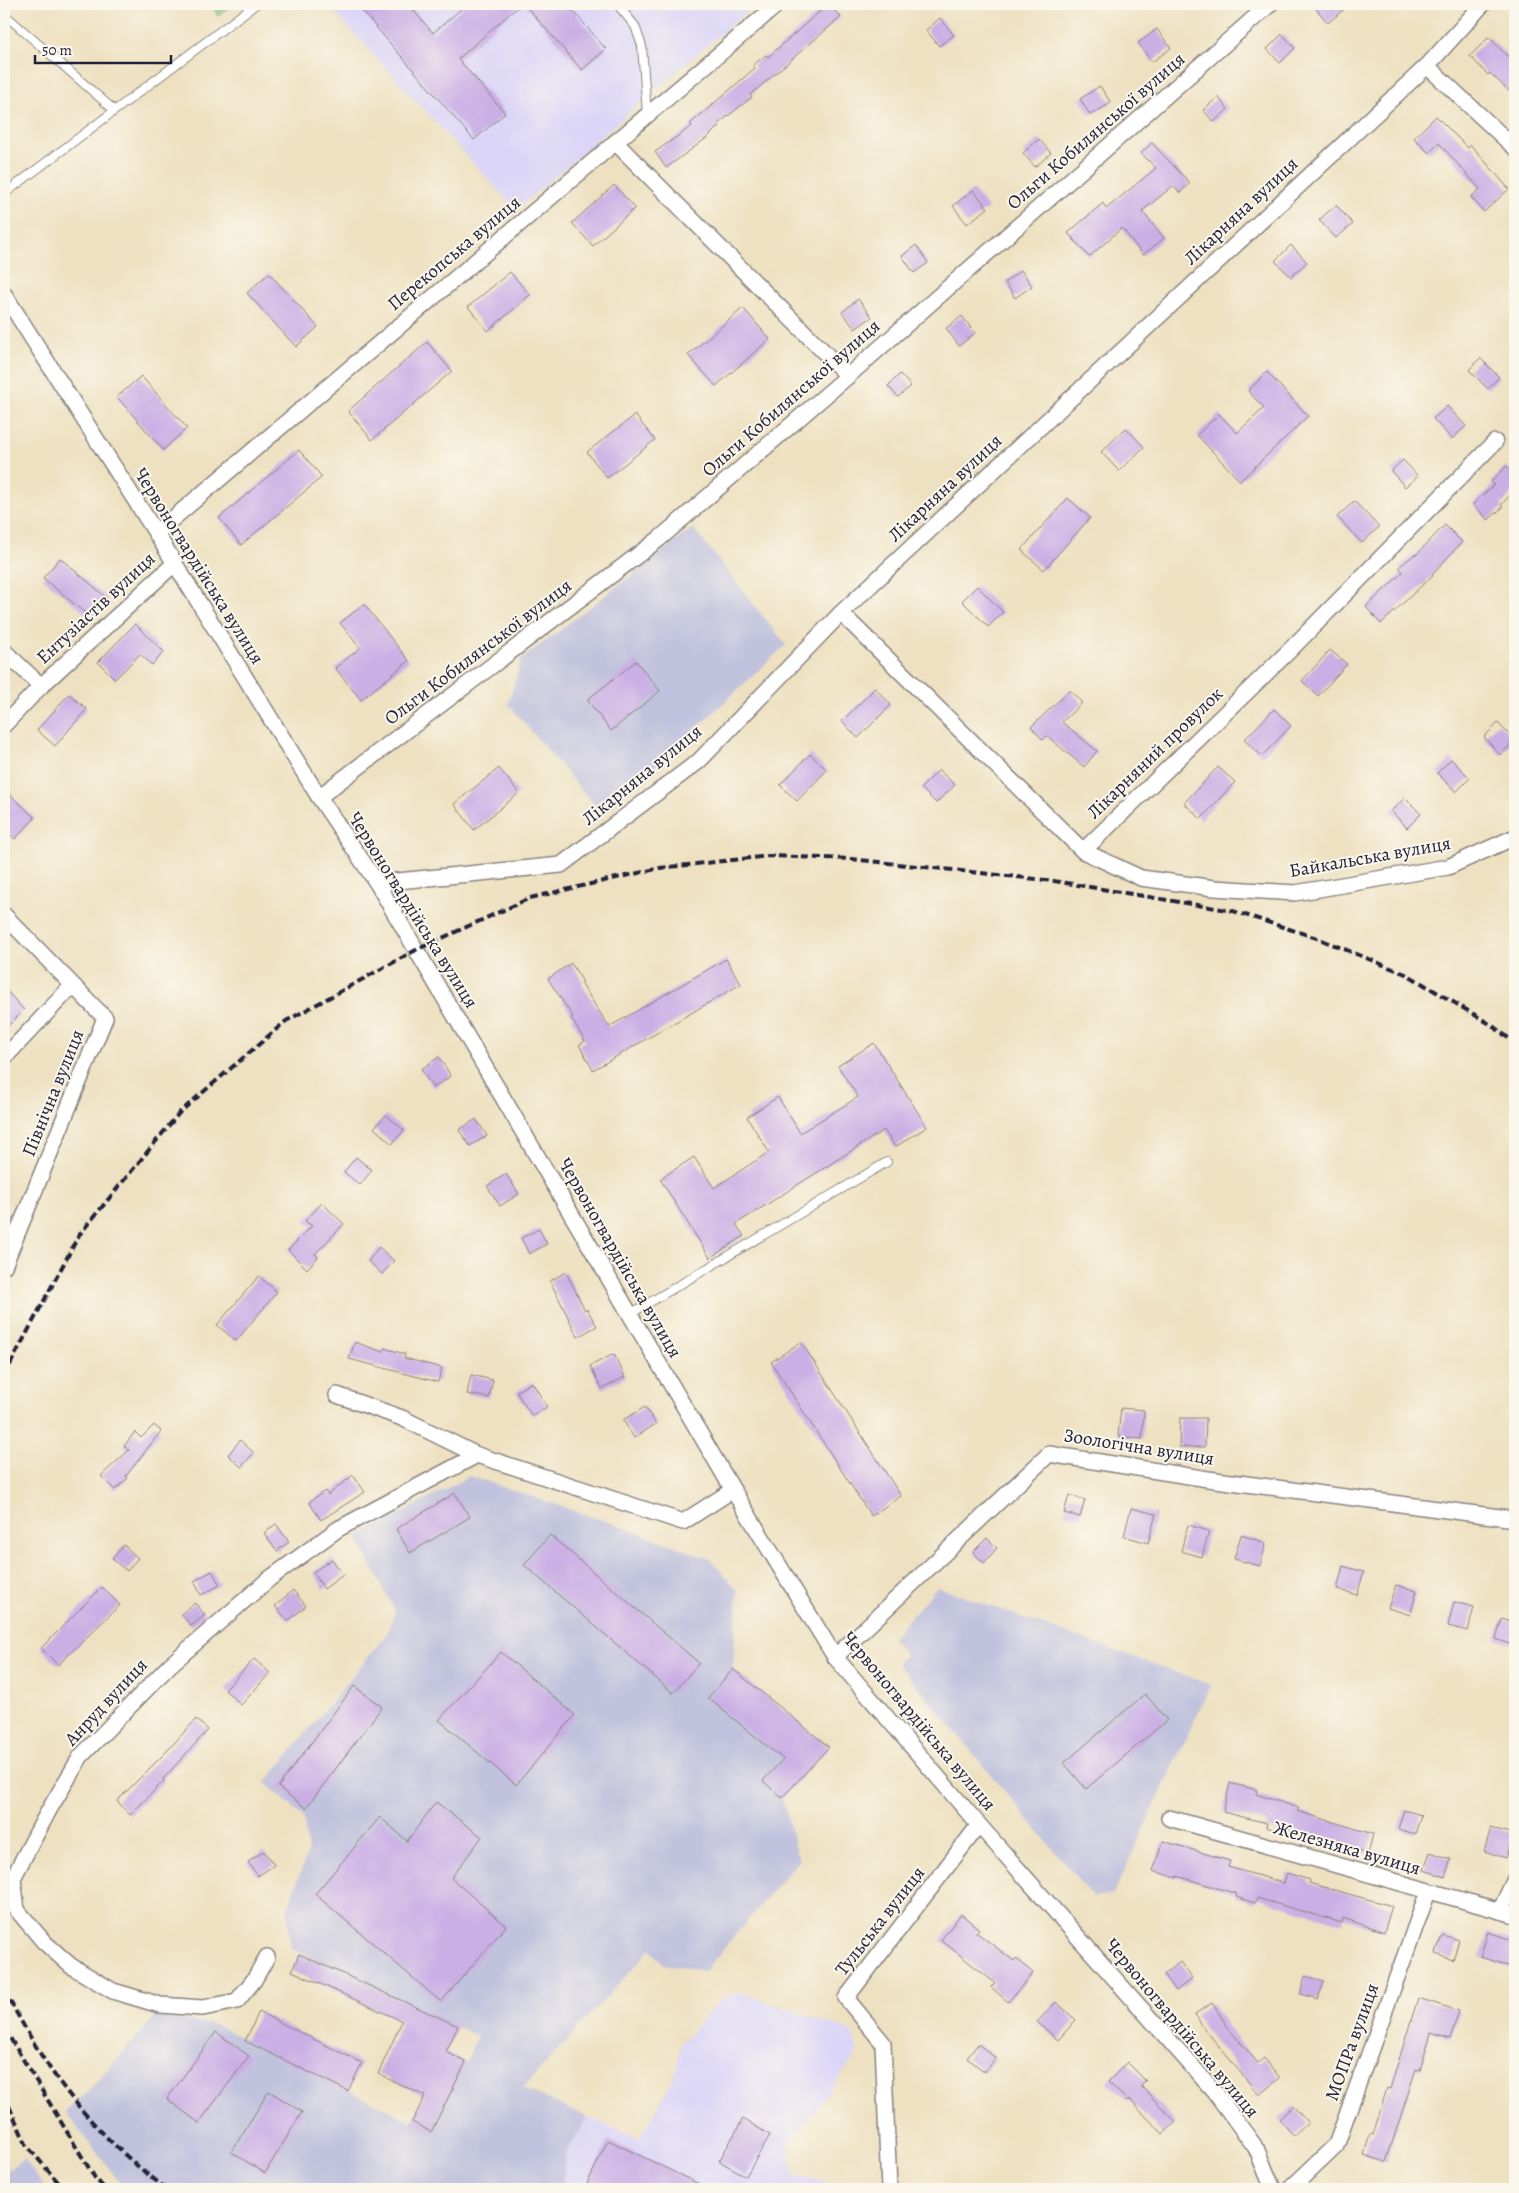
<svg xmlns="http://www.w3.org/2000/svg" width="1519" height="2193" font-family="Alegreya,serif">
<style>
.built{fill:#dbd6f7}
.industrial{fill:#c1c2dd}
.green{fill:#9bd284;stroke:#5e7a60}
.building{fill:#caafe5}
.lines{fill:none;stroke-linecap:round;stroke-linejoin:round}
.service-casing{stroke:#88827e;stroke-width:10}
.minor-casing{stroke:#88827e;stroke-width:18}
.service{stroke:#fff;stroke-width:8}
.minor{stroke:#fff;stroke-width:15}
.rail{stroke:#22223b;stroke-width:4;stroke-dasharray:8 4;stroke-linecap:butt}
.labels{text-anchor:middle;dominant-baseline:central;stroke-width:4;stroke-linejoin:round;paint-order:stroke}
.street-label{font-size:19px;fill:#22223b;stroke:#fbf7ec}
</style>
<rect width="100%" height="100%" fill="#fbf7ec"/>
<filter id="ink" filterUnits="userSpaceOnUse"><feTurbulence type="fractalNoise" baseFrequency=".02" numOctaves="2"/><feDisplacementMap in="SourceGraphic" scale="10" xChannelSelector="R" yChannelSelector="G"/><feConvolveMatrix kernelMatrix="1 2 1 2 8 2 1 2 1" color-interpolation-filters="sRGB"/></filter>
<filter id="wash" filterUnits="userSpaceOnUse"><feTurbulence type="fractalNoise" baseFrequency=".0096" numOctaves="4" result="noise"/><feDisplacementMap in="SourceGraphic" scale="20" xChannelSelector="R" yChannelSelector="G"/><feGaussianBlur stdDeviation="1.12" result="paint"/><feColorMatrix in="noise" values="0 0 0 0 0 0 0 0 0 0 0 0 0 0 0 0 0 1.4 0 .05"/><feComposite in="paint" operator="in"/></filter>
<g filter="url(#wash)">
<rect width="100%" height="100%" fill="#eee1c1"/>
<g class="built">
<polygon points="327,4 755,4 516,210"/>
<polygon points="741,1993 851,2031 858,2052 788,2147 794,2175 829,2182 837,2189 562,2189 565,2155 587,2117 640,2139 676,2073 681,2044 722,1998"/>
</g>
<g class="industrial">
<polygon points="693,528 786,645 603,815 508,704 521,660"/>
<polygon points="470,1476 611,1523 710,1559 738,1590 733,1669 829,1747 782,1798 799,1860 705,1971 663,1964 651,1949 523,2088 587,2117 565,2155 563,2189 125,2189 65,2112 86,2093 156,2016 216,2025 431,2131 466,2062 477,2036 291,1949 287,1911 308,1851 303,1816 265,1783 387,1634 395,1611 357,1537"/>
<polygon points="937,1587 1211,1685 1113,1895 1093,1897 897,1662 905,1655 892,1638"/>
<polygon points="24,2159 46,2189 4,2189 4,2172"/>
</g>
<polygon class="green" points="212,4 233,4 218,16"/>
<g id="blocks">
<g class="building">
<polygon points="356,4 408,4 433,33 467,4 521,4 458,59 505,113 474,140"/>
<polygon points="524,4 567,4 606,49 582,70"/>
<polygon points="828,4 841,17 750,95 752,97 718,124 719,126 708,137 666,168 655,152 692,126 690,124 755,68 753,65 766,55 768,57"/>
<polygon points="1312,4 1350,4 1328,23"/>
<polygon points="940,18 954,35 939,46 926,30"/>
<polygon points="1157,29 1171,48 1152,62 1138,43"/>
<polygon points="1282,34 1295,48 1280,63 1267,49"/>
<polygon points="1489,37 1515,64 1515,97 1490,73 1488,75 1470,56"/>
<polygon points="1100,86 1111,103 1090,115 1080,99"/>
<polygon points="1218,97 1228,109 1214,122 1203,110"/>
<polygon points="1436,116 1468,148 1471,145 1509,189 1484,212 1471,197 1480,189 1439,143 1429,153 1414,138"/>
<polygon points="1039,139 1051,153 1035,167 1023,153"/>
<polygon points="1152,143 1190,183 1180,193 1173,186 1142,211 1164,238 1143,255 1122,228 1089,257 1068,233 1103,203 1106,209 1156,168 1141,153"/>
<polygon points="614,185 635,208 593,246 572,223"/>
<polygon points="973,190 988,208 967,224 953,206"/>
<polygon points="1336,205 1353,224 1336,238 1319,220"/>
<polygon points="916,245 928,263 914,273 902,256"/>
<polygon points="1291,245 1307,262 1291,277 1275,261"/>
<polygon points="1021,270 1032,286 1015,298 1005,282"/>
<polygon points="510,272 530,295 488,331 468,307"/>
<polygon points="269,273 318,327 296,347 247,293"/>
<polygon points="858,299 872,317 855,329 842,312"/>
<polygon points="743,308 770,339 716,386 688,355"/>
<polygon points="962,316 975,333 959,346 946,328"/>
<polygon points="427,342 452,371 372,440 348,411"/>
<polygon points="1480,358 1499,377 1488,389 1469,370"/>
<polygon points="1267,372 1308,416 1240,481 1197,435 1219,414 1237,433 1264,408 1248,391"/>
<polygon points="900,374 911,386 898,397 888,386"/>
<polygon points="141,376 187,428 163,450 117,397"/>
<polygon points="1447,406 1466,426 1452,439 1433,419"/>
<polygon points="635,415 655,440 607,478 587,452"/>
<polygon points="1126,428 1144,447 1119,471 1101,452"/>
<polygon points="299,450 322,477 241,545 219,518"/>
<polygon points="1403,460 1418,476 1405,487 1391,471"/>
<polygon points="1506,466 1515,475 1515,490 1501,505 1503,507 1488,520 1473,504 1494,485 1491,482"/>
<polygon points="1068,498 1090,518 1044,570 1021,550"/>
<polygon points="1354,501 1379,527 1362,543 1337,517"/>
<polygon points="1445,525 1462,542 1432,574 1433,575 1381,624 1366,607 1403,572 1399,567 1415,554 1416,555"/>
<polygon points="60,558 107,598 91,618 43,578"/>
<polygon points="977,586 1003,612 988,627 962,601"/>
<polygon points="364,604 409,661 361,700 335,668 360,648 340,623"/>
<polygon points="135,624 164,652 152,665 140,654 115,679 98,662"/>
<polygon points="1330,650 1347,664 1318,696 1302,681"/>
<polygon points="636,661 660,691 611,731 587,700"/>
<polygon points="875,688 891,705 858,738 842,721"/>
<polygon points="1070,690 1082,703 1062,722 1097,751 1084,767 1047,736 1043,740 1031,727"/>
<polygon points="69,694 87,709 55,746 37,730"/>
<polygon points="1274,709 1291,726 1262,756 1244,740"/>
<polygon points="1498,723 1515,741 1500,755 1484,737"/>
<polygon points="810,754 827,770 797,801 780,785"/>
<polygon points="1451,759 1470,778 1456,792 1437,773"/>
<polygon points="1218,767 1235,782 1201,819 1184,803"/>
<polygon points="499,768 519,793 474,830 454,804"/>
<polygon points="939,770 955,785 936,803 921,788"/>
<polygon points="4,789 35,818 15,839 4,829"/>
<polygon points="1405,798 1421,814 1407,828 1391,811"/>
<polygon points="726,959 741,984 593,1070 579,1045 585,1041 571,1018 573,1017 548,979 571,963 583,982 581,983 609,1027"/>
<polygon points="4,988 24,1010 4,1030"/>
<polygon points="874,1043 927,1127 895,1147 884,1130 736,1224 744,1236 710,1258 660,1179 694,1157 714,1188 769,1152 747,1117 778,1097 800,1133 858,1097 838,1066"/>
<polygon points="439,1057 451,1076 433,1088 421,1069"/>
<polygon points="386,1115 404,1130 392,1144 374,1128"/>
<polygon points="476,1119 487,1136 470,1146 459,1130"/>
<polygon points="356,1157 372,1170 360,1185 344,1172"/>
<polygon points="506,1174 519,1194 500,1206 487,1186"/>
<polygon points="322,1203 344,1224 315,1254 318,1257 307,1269 288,1250 312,1226 305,1221"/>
<polygon points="539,1229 547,1244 529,1254 521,1238"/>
<polygon points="379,1247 394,1261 382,1274 368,1261"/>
<polygon points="566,1272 585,1310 587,1309 597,1326 578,1337 550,1281"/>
<polygon points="259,1276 277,1292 236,1341 217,1325"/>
<polygon points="355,1342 383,1352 384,1348 405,1354 404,1358 442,1368 438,1382 349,1359"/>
<polygon points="801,1342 901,1496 871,1516 771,1362"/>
<polygon points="614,1354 625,1377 602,1389 590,1366"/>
<polygon points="471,1375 493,1380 489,1398 467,1394"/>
<polygon points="532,1382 547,1407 532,1416 516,1392"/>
<polygon points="645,1407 656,1424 634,1438 623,1420"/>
<polygon points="1121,1408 1144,1410 1142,1439 1118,1436"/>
<polygon points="1180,1418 1206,1418 1205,1447 1179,1447"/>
<polygon points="154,1425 161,1431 126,1476 128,1478 115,1490 101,1476 129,1450 124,1446 135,1432 141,1438"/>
<polygon points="240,1440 254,1453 241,1467 228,1455"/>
<polygon points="353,1475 365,1492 321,1520 309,1502 325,1491 328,1495"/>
<polygon points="455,1493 470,1517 410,1553 396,1529"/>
<polygon points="1069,1495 1085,1500 1080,1517 1064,1513"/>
<polygon points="1131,1508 1156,1514 1148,1543 1124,1536"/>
<polygon points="276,1524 289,1542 277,1551 264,1533"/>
<polygon points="1188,1525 1209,1531 1202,1557 1181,1551"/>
<polygon points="550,1535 699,1663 673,1693 524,1565"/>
<polygon points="1241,1535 1266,1543 1260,1566 1234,1559"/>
<polygon points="987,1538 997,1548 984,1563 973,1552"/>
<polygon points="124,1545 138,1558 127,1571 112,1559"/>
<polygon points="332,1559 343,1575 324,1589 313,1572"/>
<polygon points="1343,1566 1364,1572 1357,1595 1337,1589"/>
<polygon points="212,1571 220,1585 201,1595 194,1581"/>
<polygon points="1396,1585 1417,1591 1410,1615 1388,1608"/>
<polygon points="102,1587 120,1605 58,1665 41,1648"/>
<polygon points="293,1590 306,1606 288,1621 275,1606"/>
<polygon points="1454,1602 1474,1607 1468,1631 1448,1626"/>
<polygon points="195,1603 205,1615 191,1626 181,1614"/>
<polygon points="1502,1619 1515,1623 1515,1646 1496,1639"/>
<polygon points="501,1652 575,1715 516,1785 439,1720"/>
<polygon points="254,1659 270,1673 241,1705 225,1690"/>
<polygon points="733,1669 829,1747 782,1798 763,1781 783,1759 708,1698"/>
<polygon points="354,1686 382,1707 306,1808 278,1787"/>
<polygon points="1145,1694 1167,1720 1086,1789 1064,1763"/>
<polygon points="196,1719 208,1730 163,1779 164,1781 130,1815 117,1801 167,1751"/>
<polygon points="1230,1783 1257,1790 1256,1794 1299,1808 1297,1811 1373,1834 1368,1854 1331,1843 1290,1835 1266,1827 1267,1823 1223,1812"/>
<polygon points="436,1802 482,1837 451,1878 506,1926 441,2002 315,1894 380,1817 407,1841"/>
<polygon points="1404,1810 1421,1815 1415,1834 1398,1829"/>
<polygon points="1491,1828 1514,1834 1506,1858 1484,1851"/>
<polygon points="1163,1841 1230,1861 1228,1867 1284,1883 1287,1873 1310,1880 1309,1883 1392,1906 1384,1932 1343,1918 1342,1923 1257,1898 1255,1903 1236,1897 1237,1894 1177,1876 1177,1878 1153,1871"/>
<polygon points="264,1851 274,1865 258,1876 248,1862"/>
<polygon points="1430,1852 1451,1859 1445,1877 1424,1870"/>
<polygon points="961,1914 979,1929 976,1932 1014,1961 1016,1958 1033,1973 1008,2002 991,1987 995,1983 941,1940"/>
<polygon points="1488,1932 1515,1941 1515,1968 1480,1957"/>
<polygon points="1442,1935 1459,1940 1453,1960 1436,1954"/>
<polygon points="299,1954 458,2026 446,2052 466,2062 431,2132 412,2122 425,2096 378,2074 402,2021 292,1971"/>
<polygon points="1180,1962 1192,1978 1176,1991 1164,1974"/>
<polygon points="1305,1976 1324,1982 1318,1999 1300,1994"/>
<polygon points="1418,1998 1459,2011 1450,2039 1431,2033 1420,2070 1416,2069 1386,2162 1364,2155 1370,2134 1373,2135 1387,2088 1390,2089"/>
<polygon points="1056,2002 1076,2020 1058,2040 1037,2022"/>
<polygon points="1212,2003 1229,2029 1258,2063 1264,2058 1280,2078 1259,2095 1203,2027 1195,2014"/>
<polygon points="259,2012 362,2063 348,2091 245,2041"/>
<polygon points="216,2032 249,2056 199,2123 167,2099"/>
<polygon points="978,2044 996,2058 985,2072 967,2058"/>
<polygon points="1127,2062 1146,2081 1141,2086 1176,2122 1163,2134 1129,2099 1128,2101 1108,2082"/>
<polygon points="269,2091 302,2112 265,2173 231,2152"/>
<polygon points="1293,2106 1308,2123 1294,2136 1279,2119"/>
<polygon points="743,2119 770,2135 746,2176 719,2161"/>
<polygon points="608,2140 709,2189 598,2189 587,2184"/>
</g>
</g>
</g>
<g filter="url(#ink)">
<use href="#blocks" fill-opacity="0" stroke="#88827e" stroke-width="1"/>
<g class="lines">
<defs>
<g id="service">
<polyline points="617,4 635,26 642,46 647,115"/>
<polyline points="4,14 114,110"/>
<polyline points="4,194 256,4"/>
<polyline points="630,1314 887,1162"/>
</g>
<g id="minor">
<polyline points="1427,66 1515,148"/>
<polyline points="615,142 848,376"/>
<polyline points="4,294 156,533 319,797 377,883 733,1490 835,1657 979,1825 1214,2091 1256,2148 1273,2189"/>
<polyline points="156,533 778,4"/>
<polyline points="841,613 1083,851 1288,652 1495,442"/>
<polyline points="4,651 41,686"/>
<polyline points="4,725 41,686 174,564"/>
<polyline points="319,797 659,539 848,376 1270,4"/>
<polyline points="1083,851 1141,878 1214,888 1295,893 1448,867 1515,837"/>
<polyline points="377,883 561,865 699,761 841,613 1427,66 1483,4"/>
<polyline points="4,915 105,1018 4,1266"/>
<polyline points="4,1058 72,986"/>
<polyline points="337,1395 402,1418 477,1455 683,1522 733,1490"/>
<polyline points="835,1657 1049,1454 1208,1479 1515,1519"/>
<polyline points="1169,1818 1515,1915"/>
<polyline points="1500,1911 1515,1879"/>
<polyline points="267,1957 254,1980 237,2001 203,2008 160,2005 113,1991 71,1966 44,1942 17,1910 13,1878 49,1810 81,1756 170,1665 269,1579 338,1529 477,1455"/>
<polyline points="889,2189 883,2043 846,1998 979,1825"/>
<polyline points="1290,2189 1336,2145 1428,1892"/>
</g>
</defs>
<use href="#service" class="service-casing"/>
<use href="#minor" class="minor-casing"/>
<use href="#service" class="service"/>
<use href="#minor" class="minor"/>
<g class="rail">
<polyline points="4,1376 79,1235 180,1112 286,1021 416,950 530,898 660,868 769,856 851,859 1054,881 1233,911 1317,938 1408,975 1490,1024 1515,1043"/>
<path d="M4 1990C22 2023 41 2058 64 2088 93 2126 128 2161 167 2189"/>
<polyline points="4,2028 95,2178 105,2189"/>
<polyline points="4,2095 27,2146 64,2189"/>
</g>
</g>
</g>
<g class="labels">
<g class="street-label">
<text transform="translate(1096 131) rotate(-41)">Ольги Кобилянської вулиця</text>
<text transform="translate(1241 211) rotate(-43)">Лікарняна вулиця</text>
<text transform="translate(454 253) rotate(-40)">Перекопська вулиця</text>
<text transform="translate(791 398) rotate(-41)">Ольги Кобилянської вулиця</text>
<text transform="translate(945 488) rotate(-43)">Лікарняна вулиця</text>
<text transform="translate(199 566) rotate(58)">Червоногвардійська вулиця</text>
<text transform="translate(96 608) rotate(-43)">Ентузіастів вулиця</text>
<text transform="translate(478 652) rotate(-37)">Ольги Кобилянської вулиця</text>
<text transform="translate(1155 753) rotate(-44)">Лікарняний провулок</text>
<text transform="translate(642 775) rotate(-39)">Лікарняна вулиця</text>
<text transform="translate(1370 857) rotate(-10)">Байкальська вулиця</text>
<text transform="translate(413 910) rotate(58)">Червоногвардійська вулиця</text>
<text transform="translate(53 1093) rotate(-68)">Північна вулиця</text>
<text transform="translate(620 1258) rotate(60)">Червоногвардійська вулиця</text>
<text transform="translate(1139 1447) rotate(9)">Зоологічна вулиця</text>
<text transform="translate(106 1702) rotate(-47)">Анруд вулиця</text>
<text transform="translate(919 1721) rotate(50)">Червоногвардійська вулиця</text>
<text transform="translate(1347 1848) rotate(16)">Железняка вулиця</text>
<text transform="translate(880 1921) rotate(-52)">Тульська вулиця</text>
<text transform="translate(1182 2028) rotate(50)">Червоногвардійська вулиця</text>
<text transform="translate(1352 2042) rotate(-70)">МОПРа вулиця</text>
</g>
</g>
<rect width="1519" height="2193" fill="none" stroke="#fbf7ec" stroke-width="20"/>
<path d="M35 55v8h136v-8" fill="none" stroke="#22223b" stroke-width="2.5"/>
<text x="42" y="55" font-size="15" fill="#22223b" stroke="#fbf7ec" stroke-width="4" paint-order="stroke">50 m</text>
</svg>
